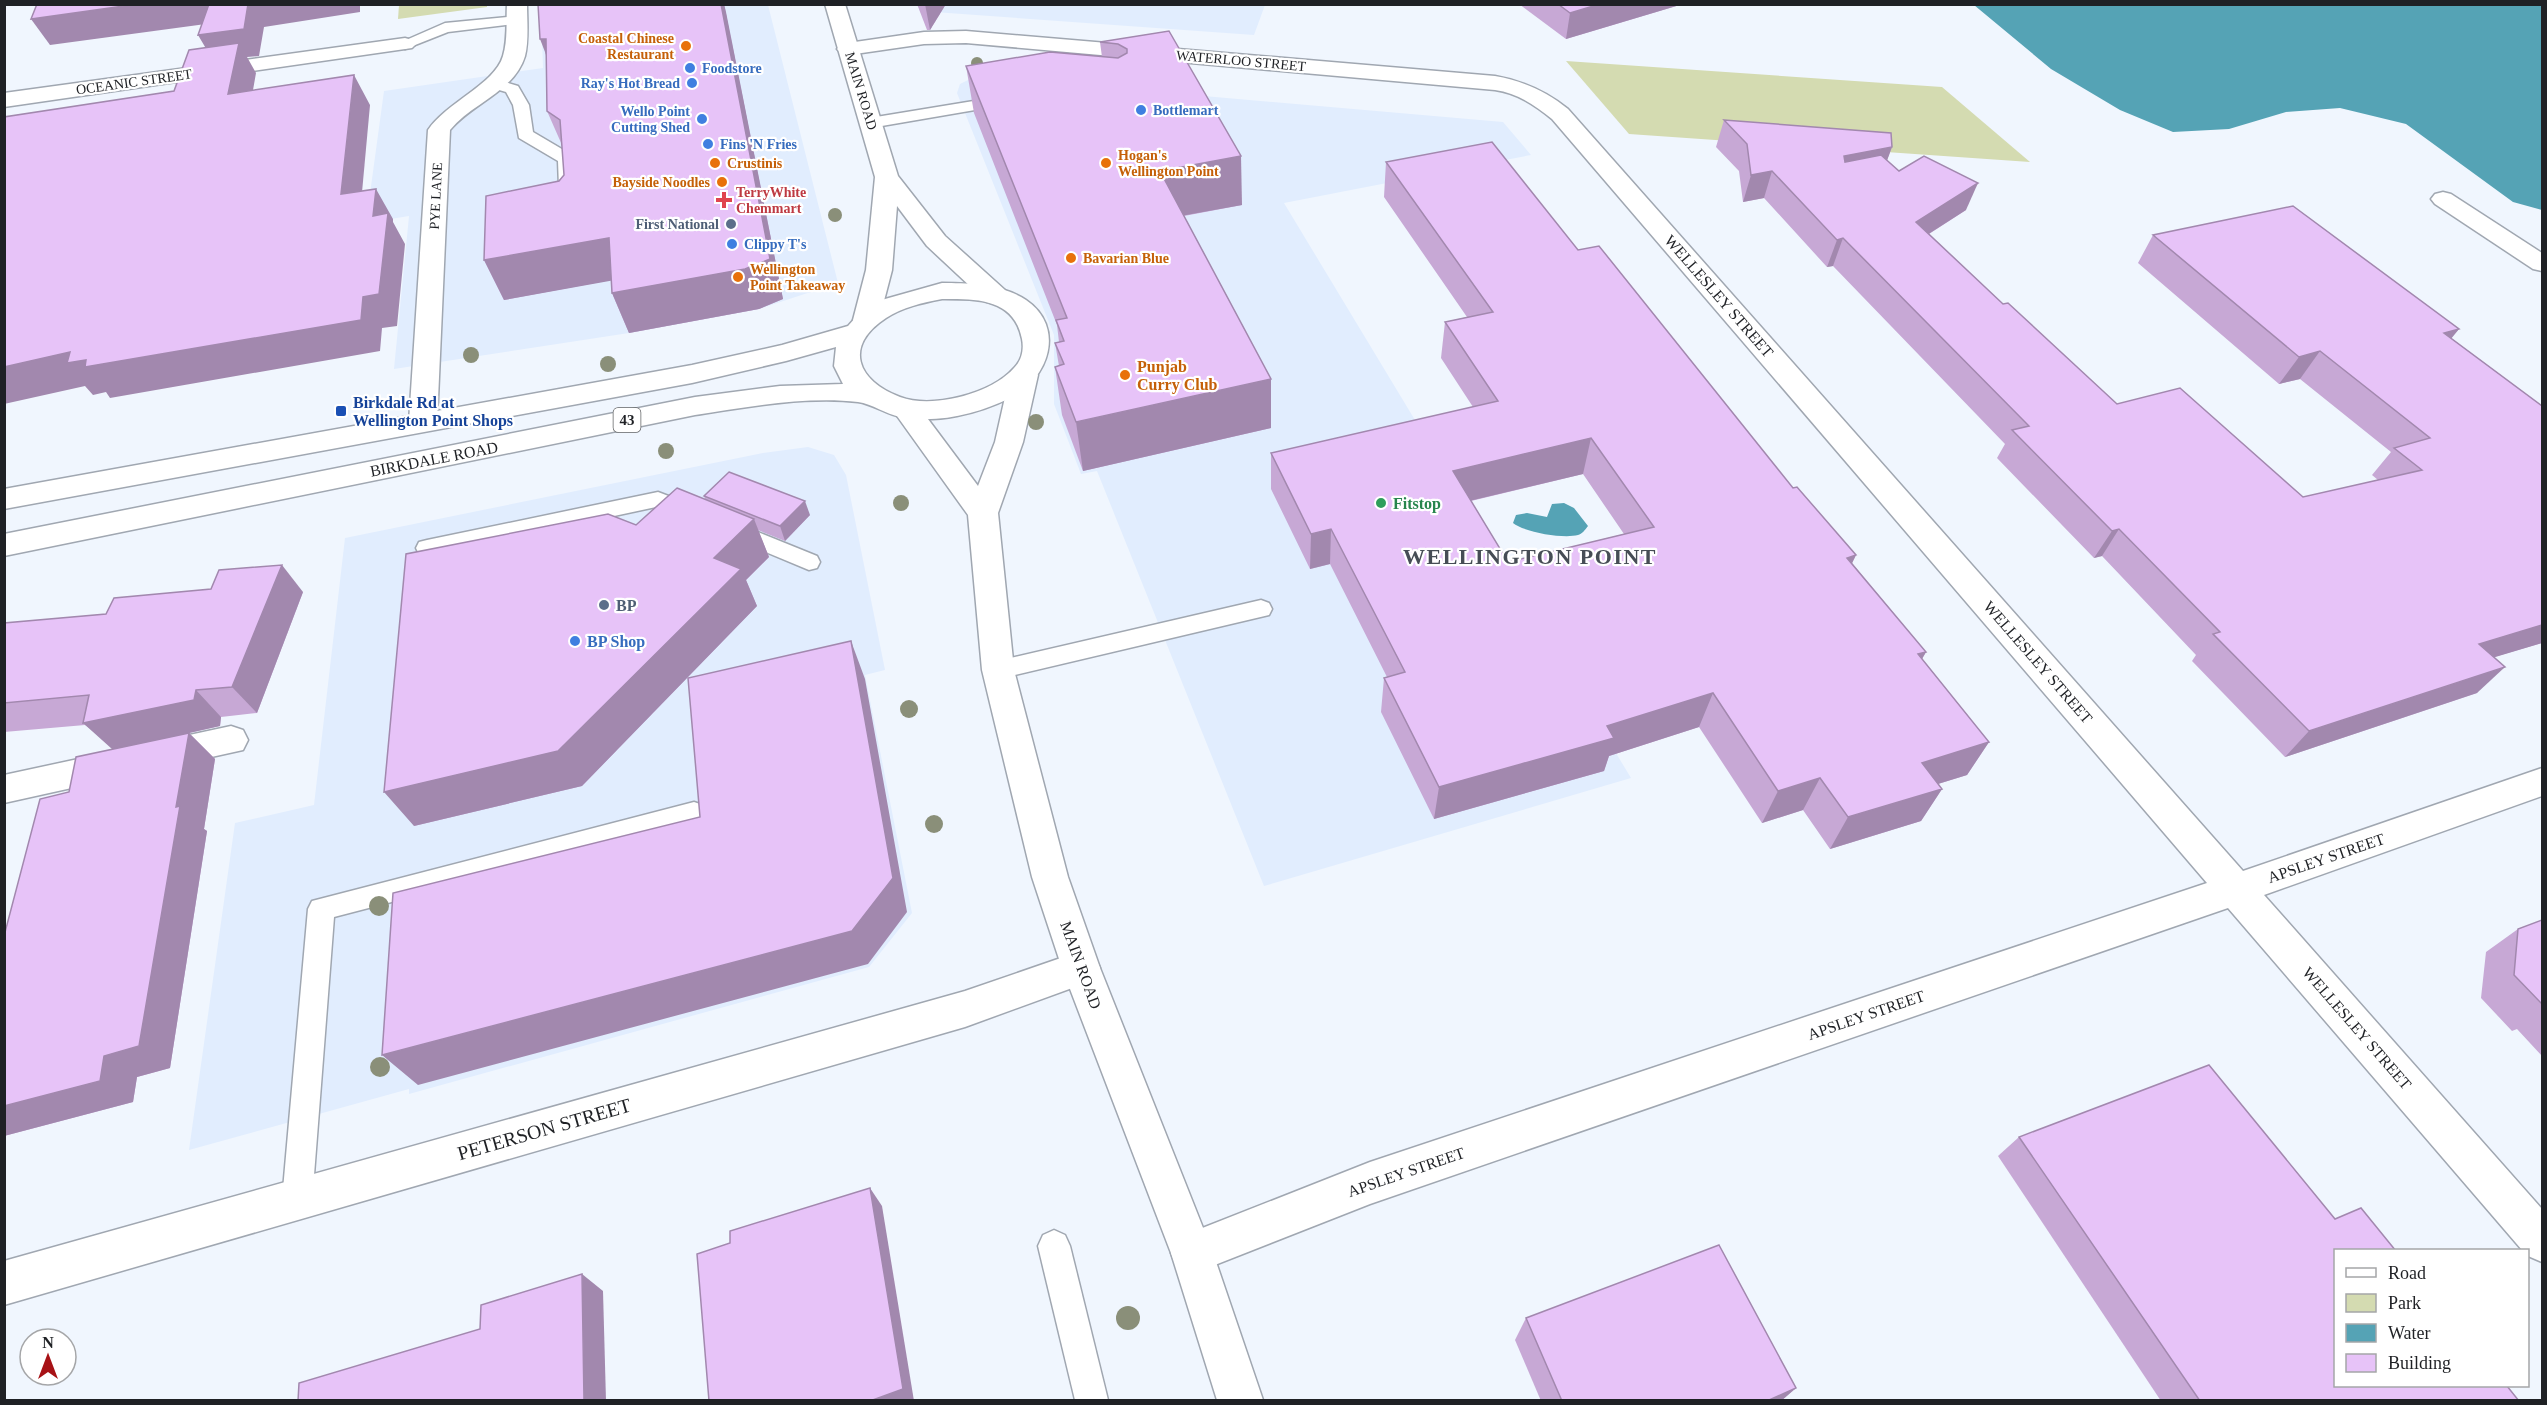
<svg xmlns="http://www.w3.org/2000/svg" width="2547" height="1405" font-family="Georgia,serif">
<style>
.built{fill:#e1edfe}
.green{fill:#d4dbb1}
.water{fill:#55a3b5}
.lines{fill:none;stroke-linecap:round;stroke-linejoin:round}
.service-casing{stroke:#a0a7b1;stroke-width:3}
.minor-casing{stroke:#a0a7b1;stroke-width:3}
.secondary-casing{stroke:#a0a7b1;stroke-width:3}
.primary-casing{stroke:#a0a7b1;stroke-width:3}
.service{fill:#fff;fill-rule:evenodd}
.minor{fill:#fff;fill-rule:evenodd}
.secondary{fill:#fff;fill-rule:evenodd}
.primary{fill:#fff;fill-rule:evenodd}
.tree{fill:#8a8f79}
.wall{fill:#c7a8d5;fill-rule:evenodd}
.shaded-wall{fill:#a288ae}
.building{fill:#e7c3f8;stroke:#a288ae;stroke-width:1.5;fill-rule:evenodd}
.food-dot{fill:#e8710a;stroke:#fff;stroke-width:2}
.shop-dot{fill:#3f7fe0;stroke:#fff;stroke-width:2}
.health-dot{fill:#e0444e;stroke:#fff;stroke-width:2}
.service-dot{fill:#5c6f8a;stroke:#fff;stroke-width:2}
.transit-dot{fill:#1a4fb4;stroke:#fff;stroke-width:2}
.leisure-dot{fill:#2e9e5b;stroke:#fff;stroke-width:2}
.labels{text-anchor:middle;dominant-baseline:central;stroke-width:4.5;stroke-linejoin:round;paint-order:stroke}
.far-food-label{font-size:14px;font-weight:bold;fill:#c56008;stroke:#fff;text-anchor:start}
.far-street-label{font-size:14px;fill:#1f2125;stroke:#fff}
.far-shop-label{font-size:14px;font-weight:bold;fill:#366cbe;stroke:#fff;text-anchor:start}
.far-health-label{font-size:14px;font-weight:bold;fill:#be3a42;stroke:#fff;text-anchor:start}
.far-service-label{font-size:14px;font-weight:bold;fill:#4e5e75;stroke:#fff;text-anchor:end}
.shield{fill:#fff;stroke:#626466;stroke-width:1.5}
.shield-label{font-size:15px;font-weight:bold;fill:#1f2125}
.street-label{font-size:16px;fill:#1f2125;stroke:#fff}
.food-label{font-size:16px;font-weight:bold;fill:#c56008;stroke:#fff;text-anchor:start}
.transit-label{font-size:16px;font-weight:bold;fill:#164399;stroke:#fff;text-anchor:start}
.leisure-label{font-size:16px;font-weight:bold;fill:#27864d;stroke:#fff;text-anchor:start}
.service-label{font-size:16px;font-weight:bold;fill:#4e5e75;stroke:#fff;text-anchor:start}
.shop-label{font-size:16px;font-weight:bold;fill:#366cbe;stroke:#fff;text-anchor:start}
.near-street-label{font-size:20px;fill:#1f2125;stroke:#fff}
.district-label{font-size:22px;font-weight:bold;letter-spacing:1.5px;fill:#464d55;stroke:#fff}
</style>
<rect width="100%" height="100%" fill="#f0f6fe"/>
<g class="built">
<polygon points="541,5 768,5 838,283 759,309 629,333 394,369 409,216 366,223 384,91 543,68"/>
<polygon points="917,5 1265,5 1254,35 920,11"/>
<polygon points="986,77 1503,122 1531,155 1284,203 1631,778 1264,886 1097,471 1081,474 1054,404 1054,335 957,93 960,84 970,79"/>
<polygon points="808,447 834,455 846,475 885,670 865,675 912,913 869,967 409,1094 409,1089 189,1150 235,823 314,805 345,538 763,453"/>
</g>
<g class="green">
<polygon points="399,5 487,4 487,7 398,19"/>
<polygon points="1566,61 1942,87 2030,162 1629,134"/>
</g>
<g class="water">
<polygon points="1974,5 2542,5 2542,210 2513,202 2406,124 2340,108 2286,112 2229,129 2173,132 2120,110 2051,69"/>
<path d="M1564 503 1574 508 1588 526C1585 530 1582 534 1578 535 1563 539 1524 532 1513 523L1516 515 1527 513 1547 517 1552 504Z"/>
</g>
<g class="lines">
<defs>
<g id="service">
<polygon points="517,16 522,17 524,20 522,23 448,32 405,49 397,44 445,23"/>
<polygon points="495,79 518,86 529,105 533,132 572,155 577,187 574,191 568,192 559,187 558,161 519,138 513,105 506,92 489,87 487,84"/>
<polygon points="1004,96 1012,101 1010,104 870,128 862,123 870,118"/>
<polygon points="658,492 700,508 703,513 700,518 692,521 656,507 427,556 419,554 416,548 419,542 427,540"/>
<polygon points="733,522 817,556 820,562 817,568 809,570 725,535 722,530 725,525"/>
<polygon points="1261,600 1269,603 1272,609 1269,615 998,679 990,676 986,670 990,664 998,661"/>
<polygon points="694,802 703,805 707,813 703,821 334,917 312,1201 308,1212 297,1216 286,1212 282,1201 308,909 312,901"/>
<polygon points="1054,1230 1065,1235 1070,1246 1108,1400 1075,1400 1038,1246 1043,1235"/>
</g>
<g id="minor">
<path d="M507 4H527C527 21 529 40 525 56 514 92 472 103 450 130L437 422 433 429 423 431 413 429 409 422 428 130C447 102 495 84 503 56 508 40 506 21 507 4Z"/>
<path d="M966 31 1495 76C1523 81 1546 91 1568 109L2243 871 2542 768V796L2264 895 2542 1209V1262L2528 1256V1250H2522L2228 908 1370 1204 1192 1274 1177 1268 1171 1253 1177 1238 1370 1162 2207 883 1552 119C1535 105 1517 93 1495 90L966 43 924 44 848 55 841 53 837 49 841 45 848 43 924 32Z"/>
<polygon points="405,38 412,40 416,44 412,48 4,107 4,93"/>
<polygon points="2443,192 2451,194 2542,253 2542,271 2533,269 2435,204 2431,199 2435,194"/>
<polygon points="231,726 243,730 248,740 243,750 4,803 4,775"/>
<polygon points="1081,951 1094,956 1100,968 1094,980 965,1027 4,1305 4,1261 965,991"/>
</g>
<g id="secondary">
<polygon points="825,4 845,4 898,176 945,236 1005,290 1009,296 1005,302 996,304 987,302 927,246 897,206 892,270 879,320 875,326 866,328 857,326 853,320 866,270 875,177"/>
<polygon points="1024,366 1034,369 1038,375 1023,442 998,513 1014,670 1068,877 1100,968 1213,1253 1263,1400 1217,1400 1171,1253 1062,968 1032,877 982,670 968,515 892,409 896,403 906,400 916,403 978,486 995,442 1010,375 1014,369"/>
</g>
<path id="primary" d="M942 283C969 283 1002 284 1026 300 1066 327 1049 379 1010 398 978 414 937 424 900 417 886 414 872 404 858 402 807 396 745 407 695 415L4 556V534L695 397 780 386 843 384 834 366 836 347 786 361 692 383 4 509V489L692 365 782 345 848 326 856 317 878 301ZM942 299C976 299 1014 298 1022 339 1024 349 1022 360 1014 368 991 394 932 409 900 397 857 381 843 346 886 318 903 307 922 303 942 299Z"/>
</defs>
<use href="#service" class="service-casing"/>
<use href="#minor" class="minor-casing"/>
<use href="#secondary" class="secondary-casing"/>
<use href="#primary" class="primary-casing"/>
<use href="#service" class="service"/>
<use href="#minor" class="minor"/>
<use href="#secondary" class="secondary"/>
<use href="#primary" class="primary"/>
</g>
<g class="tree">
<circle cx="977" cy="63" r="6"/>
<circle cx="835" cy="215" r="7"/>
<circle cx="471" cy="355" r="8"/>
<circle cx="608" cy="364" r="8"/>
<circle cx="1036" cy="422" r="8"/>
<circle cx="666" cy="451" r="8"/>
<circle cx="901" cy="503" r="8"/>
<circle cx="909" cy="709" r="9"/>
<circle cx="934" cy="824" r="9"/>
<circle cx="379" cy="906" r="10"/>
<circle cx="380" cy="1067" r="10"/>
<circle cx="1128" cy="1318" r="12"/>
</g>
<g class="wall">
<polygon points="538,4 724,4 783,299 759,309 629,333 612,293 611,280 504,300 484,260 564,175 562,145 547,111 546,56"/>
<polygon points="917,4 946,4 930,30 927,30"/>
<polygon points="1519,4 1683,4 1566,39"/>
<polygon points="1169,31 1242,205 1184,216 1271,379 1271,428 1083,471 1062,415 1055,367 1059,366 1055,343 1059,342 1057,325 974,113 966,66 1102,57 1100,42"/>
<polygon points="1724,120 1892,147 1887,160 1899,171 1966,210 1929,234 2003,304 2117,404 2303,497 2378,480 2372,475 2391,452 2300,379 2279,384 2138,263 2153,235 2459,329 2451,338 2542,406 2542,643 2494,657 2477,693 2285,757 2192,661 2196,655 2102,556 2094,558 1997,458 2005,444 1833,266 1827,267 1764,198 1743,202 1739,171 1716,147"/>
<path d="M1386 162 1578 250 1793 488 1856 555 1852 563 1926 652 1922 659 1989 742 1967 775 1938 784 1942 789 1921 821 1830 849 1803 810 1762 823 1699 727 1609 756 1604 771 1434 819 1381 712 1384 678 1387 677 1330 564 1310 569 1271 489V453L1473 407 1441 358 1445 322 1467 317 1384 197ZM1583 474 1624 534 1508 562 1471 501Z"/>
<polygon points="704,496 810,515 785,541 758,530 769,557 746,580 757,606 582,786 414,826 636,525 705,499"/>
<polygon points="303,592 257,713 221,717 220,726 189,733 215,759 204,829 207,831 170,1068 137,1077 133,1102 4,1136 4,936 69,792 119,748 85,725 4,732 4,623 106,614"/>
<polygon points="2542,920 2542,1056 2517,1029 2512,1031 2481,998 2486,952 2518,929"/>
<polygon points="2019,1137 2335,1219 2519,1401 2161,1401 1998,1156"/>
<polygon points="1526,1318 1796,1388 1781,1401 1541,1401 1515,1340"/>
</g>
<g class="shaded-wall">
<polygon points="138,4 218,4 228,21 50,45 31,19"/>
<polygon points="248,4 360,4 360,12 264,27 259,56 247,57 256,73 247,124 228,94 214,62 198,35"/>
<polygon points="721,4 724,4 726,12 783,299 759,309 629,333 612,293"/>
<polygon points="925,4 946,4 930,30"/>
<polygon points="1600,4 1683,4 1566,39 1570,13"/>
<polygon points="540,39 546,39 555,78"/>
<polygon points="354,75 370,105 359,225 341,194"/>
<polygon points="1892,147 1882,174 1835,184 1844,156"/>
<polygon points="1241,156 1242,205 1164,219 1160,171"/>
<polygon points="1772,171 1764,198 1743,202 1751,175"/>
<polygon points="1978,183 1966,210 1905,249 1916,222"/>
<polygon points="376,189 393,219 393,222 405,244 397,326 382,328 380,351 110,398 106,392 93,395 85,386 4,404 4,367 373,216"/>
<polygon points="609,238 626,278 504,300 484,260"/>
<polygon points="1843,238 1833,266 1827,267 1837,240"/>
<polygon points="2459,329 2437,356 2444,333"/>
<polygon points="2320,351 2300,379 2279,384 2299,357"/>
<polygon points="1271,379 1271,428 1083,471 1076,422"/>
<polygon points="1591,438 1583,474 1448,506 1453,471"/>
<polygon points="805,501 810,515 785,541 780,526"/>
<polygon points="754,519 769,557 746,580 757,606 582,786 414,826 384,792 714,558"/>
<polygon points="1331,529 1330,564 1310,569 1311,534"/>
<polygon points="2119,529 2102,556 2094,558 2112,531"/>
<polygon points="1856,555 1839,590 1847,558"/>
<polygon points="282,565 303,592 257,713 232,687"/>
<polygon points="2542,625 2542,643 2452,670 2479,644"/>
<polygon points="851,641 865,679 907,912 868,964 418,1085 382,1055 852,931"/>
<polygon points="1926,652 1906,686 1918,654"/>
<polygon points="2505,667 2477,693 2285,757 2309,731"/>
<polygon points="196,690 221,717 220,726 189,733 215,759 204,829 207,831 170,1068 137,1077 133,1102 4,1136 4,1106 112,749 83,723"/>
<polygon points="1713,693 1699,727 1609,756 1604,771 1434,819 1439,787 1607,726"/>
<polygon points="1989,742 1967,775 1902,795 1922,763"/>
<polygon points="1820,778 1803,810 1762,823 1778,791"/>
<polygon points="1942,789 1921,821 1830,849 1848,817"/>
<polygon points="870,1188 882,1206 914,1401 870,1401"/>
<polygon points="582,1274 603,1291 606,1401 584,1401"/>
<polygon points="1796,1388 1781,1401 1767,1401"/>
</g>
<g class="building">
<polygon points="37,4 138,4 31,19"/>
<polygon points="209,4 248,4 244,29 198,35"/>
<polygon points="538,4 721,4 770,259 745,269 612,293 609,238 484,260 486,196 559,181 564,175 560,120 547,111 546,39 540,39"/>
<polygon points="1558,4 1600,4 1570,13"/>
<polygon points="1169,31 1241,156 1160,171 1271,379 1076,422 1055,367 1064,364 1055,343 1064,341 1056,320 1067,318 966,66 1050,52 1118,58 1127,53 1127,49 1118,44 1100,42"/>
<polygon points="239,43 228,94 354,75 341,194 376,189 373,216 388,213 379,294 363,297 361,320 85,367 86,360 67,363 70,352 4,367 4,117 174,91 189,50"/>
<polygon points="1724,120 1891,133 1892,147 1844,156 1845,162 1881,155 1899,171 1924,156 1978,183 1916,222 2003,304 2008,303 2117,404 2180,388 2303,497 2422,470 2394,448 2430,438 2320,351 2299,357 2153,235 2293,206 2459,329 2444,333 2542,406 2542,625 2479,644 2505,667 2309,731 2213,634 2220,632 2119,529 2112,531 2012,430 2029,426 1843,238 1837,240 1772,171 1751,175 1747,144"/>
<path d="M1492 142 1578 250 1599 246 1793 488 1797 487 1856 555 1847 558 1926 652 1918 654 1989 742 1922 763 1942 789 1848 817 1820 778 1778 791 1713 693 1607 726 1614 738 1439 787 1384 678 1405 672 1331 529 1311 534 1271 453 1498 401 1445 322 1493 312 1386 162ZM1591 438 1654 527 1508 562 1453 471Z"/>
<polygon points="729,472 805,501 780,526 704,496"/>
<polygon points="677,488 754,519 714,558 741,569 558,751 384,792 406,554 608,514 636,525"/>
<polygon points="282,565 232,687 196,690 194,700 83,723 89,695 4,703 4,623 106,614 114,598 211,589 219,570"/>
<polygon points="851,641 893,878 852,931 382,1055 393,893 700,817 688,678"/>
<polygon points="189,733 176,807 180,806 139,1046 104,1056 100,1081 4,1106 4,936 40,799 69,792 76,757"/>
<polygon points="2542,920 2542,1004 2514,975 2518,929"/>
<polygon points="2209,1065 2335,1219 2361,1208 2396,1251 2336,1251 2336,1386 2507,1386 2519,1401 2200,1401 2019,1137"/>
<polygon points="870,1188 903,1389 870,1401 709,1401 697,1254 730,1243 730,1231"/>
<polygon points="1719,1245 1796,1388 1767,1401 1562,1401 1526,1318"/>
<polygon points="582,1274 584,1401 298,1401 299,1383 480,1329 481,1305"/>
</g>
<g class="food-dot">
<circle cx="686" cy="46" r="6"/>
<circle cx="715" cy="163" r="6"/>
<circle cx="1106" cy="163" r="6"/>
<circle cx="722" cy="182" r="6"/>
<circle cx="1071" cy="258" r="6"/>
<circle cx="738" cy="277" r="6"/>
<circle cx="1125" cy="375" r="6"/>
</g>
<g class="shop-dot">
<circle cx="690" cy="68" r="6"/>
<circle cx="692" cy="83" r="6"/>
<circle cx="1141" cy="110" r="6"/>
<circle cx="702" cy="119" r="6"/>
<circle cx="708" cy="144" r="6"/>
<circle cx="732" cy="244" r="6"/>
<circle cx="575" cy="641" r="6"/>
</g>
<path class="health-dot" d="M721 191h6v6h6v6h-6v6h-6v-6h-6v-6h6z"/>
<g class="service-dot">
<circle cx="731" cy="224" r="6"/>
<circle cx="604" cy="605" r="6"/>
</g>
<rect class="transit-dot" x="335" y="405" width="12" height="12" rx="3"/>
<circle class="leisure-dot" cx="1381" cy="503" r="6"/>
<g class="labels">
<g class="far-food-label">
<text x="674" y="38" text-anchor="end">Coastal Chinese<tspan x="674" dy="16">Restaurant</tspan></text>
<text x="1118" y="155">Hogan's<tspan x="1118" dy="16">Wellington Point</tspan></text>
<text x="727" y="163">Crustinis</text>
<text x="710" y="182" text-anchor="end">Bayside Noodles</text>
<text x="1083" y="258">Bavarian Blue</text>
<text x="750" y="269">Wellington<tspan x="750" dy="16">Point Takeaway</tspan></text>
</g>
<g class="far-street-label">
<text transform="translate(1241 61) rotate(5)">WATERLOO STREET</text>
<text transform="translate(134 82) rotate(-8)">OCEANIC STREET</text>
<text transform="translate(861 91) rotate(73)">MAIN ROAD</text>
<text transform="translate(436 196) rotate(-87)">PYE LANE</text>
</g>
<g class="far-shop-label">
<text x="702" y="68">Foodstore</text>
<text x="680" y="83" text-anchor="end">Ray's Hot Bread</text>
<text x="1153" y="110">Bottlemart</text>
<text x="690" y="111" text-anchor="end">Wello Point<tspan x="690" dy="16">Cutting Shed</tspan></text>
<text x="720" y="144">Fins 'N Fries</text>
<text x="744" y="244">Clippy T's</text>
</g>
<g class="far-health-label">
<text x="736" y="192">TerryWhite<tspan x="736" dy="16">Chemmart</tspan></text>
</g>
<g class="far-service-label">
<text x="719" y="224">First National</text>
</g>
<rect class="shield" x="613.5" y="408" width="27" height="24" rx="4.5"/>
<g class="shield-label">
<text x="627" y="420">43</text>
</g>
<g class="street-label">
<text transform="translate(1719 296) rotate(49)">WELLESLEY STREET</text>
<text transform="translate(434 459) rotate(-11)">BIRKDALE ROAD</text>
<text transform="translate(2038 662) rotate(49)">WELLESLEY STREET</text>
<text transform="translate(2326 858) rotate(-19)">APSLEY STREET</text>
<text transform="translate(1081 965) rotate(70)">MAIN ROAD</text>
<text transform="translate(1866 1015) rotate(-19)">APSLEY STREET</text>
<text transform="translate(2357 1028) rotate(49)">WELLESLEY STREET</text>
<text transform="translate(1406 1172) rotate(-19)">APSLEY STREET</text>
</g>
<g class="food-label">
<text x="1137" y="366">Punjab<tspan x="1137" dy="18">Curry Club</tspan></text>
</g>
<g class="transit-label">
<text x="353" y="402">Birkdale Rd at<tspan x="353" dy="18">Wellington Point Shops</tspan></text>
</g>
<g class="leisure-label">
<text x="1393" y="503">Fitstop</text>
</g>
<g class="service-label">
<text x="616" y="605">BP</text>
</g>
<g class="shop-label">
<text x="587" y="641">BP Shop</text>
</g>
<g class="near-street-label">
<text transform="translate(544 1129) rotate(-16)">PETERSON STREET</text>
</g>
<g class="district-label">
<text x="1530" y="556">WELLINGTON POINT</text>
</g>
</g>
<rect width="2547" height="1405" fill="none" stroke="#1f2125" stroke-width="12"/>
<rect x="2334" y="1249" width="195" height="138" fill="#ffffff" stroke="#a5a6a8" stroke-width="1.5"/>
<rect x="2346" y="1268" width="30" height="9" fill="#ffffff" stroke="#a5a6a8" stroke-width="1.5"/>
<text x="2388" y="1279" font-size="18" fill="#1f2125">Road</text>
<rect x="2346" y="1294" width="30" height="18" fill="#d4dbb1" stroke="#a5a6a8" stroke-width="1.5"/>
<text x="2388" y="1309" font-size="18" fill="#1f2125">Park</text>
<rect x="2346" y="1324" width="30" height="18" fill="#55a3b5" stroke="#a5a6a8" stroke-width="1.5"/>
<text x="2388" y="1339" font-size="18" fill="#1f2125">Water</text>
<rect x="2346" y="1354" width="30" height="18" fill="#e7c3f8" stroke="#a5a6a8" stroke-width="1.5"/>
<text x="2388" y="1369" font-size="18" fill="#1f2125">Building</text>
<g transform="translate(48 1357)"><circle r="28" fill="#ffffff" stroke="#a5a6a8" stroke-width="1.5"/>
<path d="M0-4.5L10 22L0 15L-10 22Z" fill="#a71216"/>
<text y="-9" font-size="16" font-weight="bold" text-anchor="middle" fill="#1f2125">N</text>
</g>
</svg>
